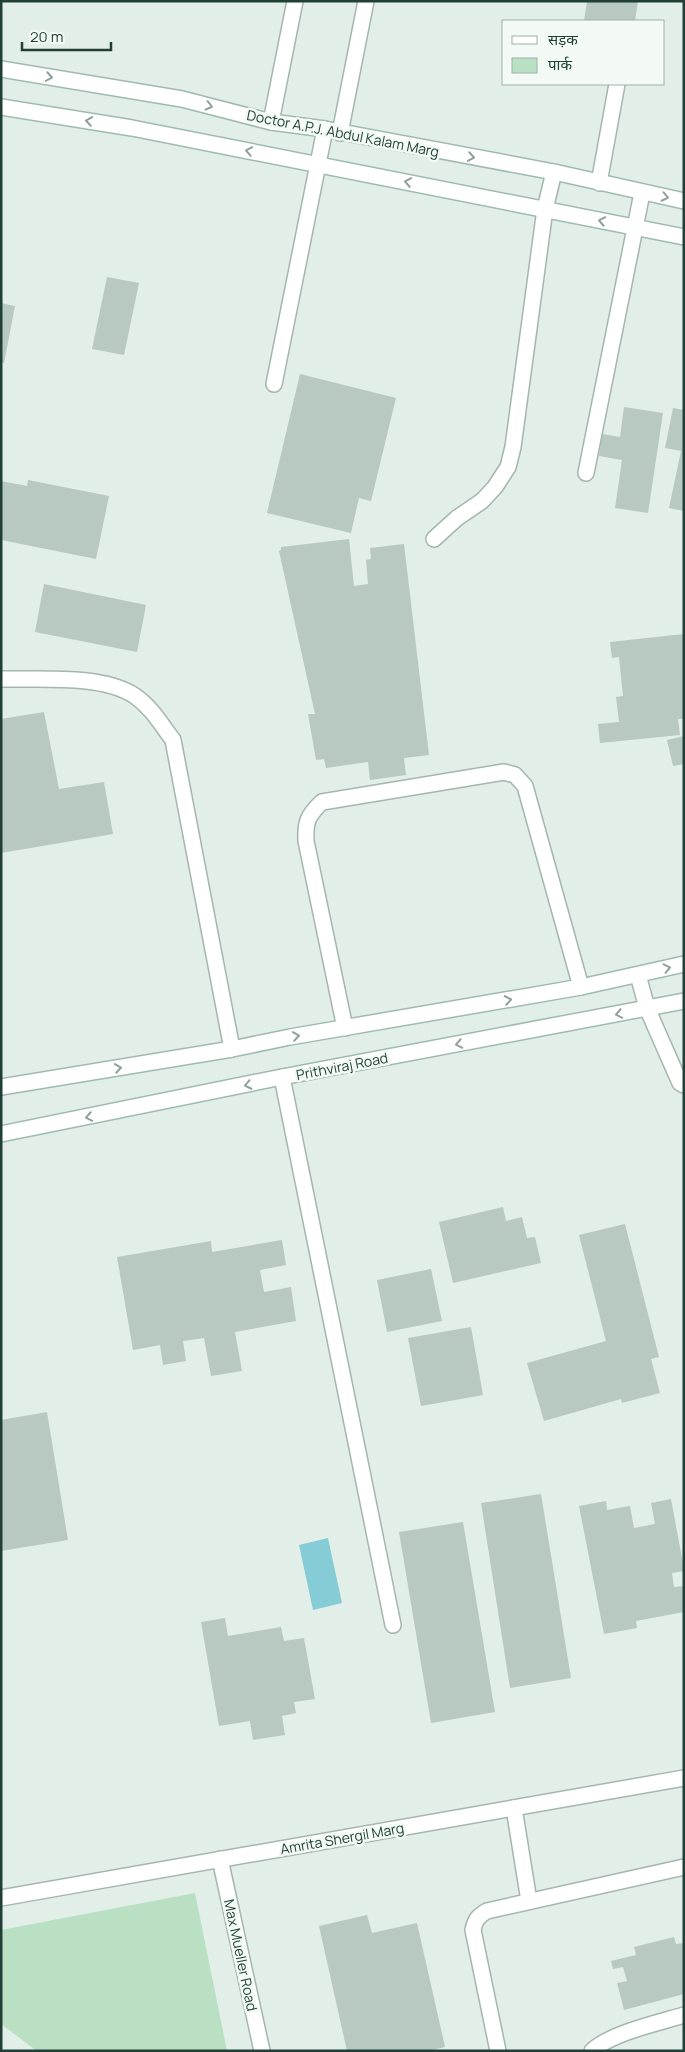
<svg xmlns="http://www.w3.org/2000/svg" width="685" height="2052" font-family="Manrope,'Noto Sans Devanagari',sans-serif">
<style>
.green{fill:#b9e0c3}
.water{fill:#86ccd7}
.building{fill:#b7c9c1}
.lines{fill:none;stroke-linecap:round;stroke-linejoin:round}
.service-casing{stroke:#a4b6af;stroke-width:18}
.minor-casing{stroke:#a4b6af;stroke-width:18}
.secondary-casing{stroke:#9fbab0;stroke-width:18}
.service{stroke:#fff;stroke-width:15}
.minor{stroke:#fff;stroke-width:15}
.secondary{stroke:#fff;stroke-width:15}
.oneway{stroke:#90a09b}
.labels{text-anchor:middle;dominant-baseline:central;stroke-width:5;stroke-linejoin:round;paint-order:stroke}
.street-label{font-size:14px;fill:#204037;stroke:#f3faf6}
</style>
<rect width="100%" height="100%" fill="#e2eee8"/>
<polygon class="green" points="195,1893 227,2051 37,2051 1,2024 1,1930"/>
<polygon class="water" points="328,1538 342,1603 313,1610 299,1545"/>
<g class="building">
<polygon points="587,1 638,1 635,21 584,21"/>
<polygon points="107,277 139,283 124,355 92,349"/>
<polygon points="1,303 15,306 4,363 1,363"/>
<polygon points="300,374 396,398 371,501 359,498 351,533 267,513"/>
<polygon points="624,407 663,413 648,513 615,508 622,460 599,456 602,434 620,437"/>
<polygon points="673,408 684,410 684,511 669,508 681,451 665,448"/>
<polygon points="28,480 109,496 96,559 1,540 1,481 27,486"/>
<polygon points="349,539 354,586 368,584 366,560 371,559 370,548 404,544 429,755 404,758 406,775 370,780 368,762 326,768 324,759 316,760 308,714 315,714 279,551 281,550 281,547"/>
<polygon points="44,584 146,605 137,652 35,632"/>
<polygon points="684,634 684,719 678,719 680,735 600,743 598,724 619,722 616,697 623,696 619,657 612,658 610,642"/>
<polygon points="44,712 59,789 104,782 113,834 1,853 1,719"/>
<polygon points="684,736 684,764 673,766 667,740"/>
<polygon points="503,1207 506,1221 522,1217 527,1238 535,1237 541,1263 453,1283 439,1222"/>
<polygon points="625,1224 659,1357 651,1359 660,1393 622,1403 621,1399 544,1421 527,1363 606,1341 579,1235"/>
<polygon points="282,1240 286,1265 260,1270 264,1292 291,1287 296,1321 235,1332 242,1371 211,1376 204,1338 183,1341 186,1361 163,1365 160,1345 133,1350 117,1257 211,1241 212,1252"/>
<polygon points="431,1269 442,1321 387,1332 377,1280"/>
<polygon points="471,1327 483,1395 421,1406 408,1338"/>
<polygon points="47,1412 68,1540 1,1551 1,1420"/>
<polygon points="541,1494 571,1678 510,1688 481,1503"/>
<polygon points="671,1499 684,1569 684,1571 672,1573 674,1587 684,1586 684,1612 636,1621 637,1628 604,1634 579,1506 606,1501 607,1510 630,1506 634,1528 655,1524 651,1503"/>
<polygon points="463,1522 495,1712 431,1723 399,1532"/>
<polygon points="225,1618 228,1636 281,1627 284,1641 304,1638 315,1699 294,1702 296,1713 282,1716 285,1735 253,1740 250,1721 219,1726 201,1622"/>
<polygon points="367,1915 372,1933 417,1923 445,2047 428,2051 347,2051 319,1926"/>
<polygon points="674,1937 676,1944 684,1943 684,1994 624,2010 617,1983 627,1981 623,1967 613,1969 611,1961 636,1955 634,1947"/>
</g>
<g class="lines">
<defs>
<g id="service">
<polyline points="340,133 366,1"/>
<polyline points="599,183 617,84"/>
<polyline points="274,384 325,129"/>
<polyline points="586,473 642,193"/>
<polyline points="434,539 457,518 482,501 495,487 508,467 513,447 545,209 554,172"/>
<path d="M345 1028 306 841C305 822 308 815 322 802L504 772 515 775 525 786 581 987"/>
</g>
<g id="minor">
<polyline points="271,122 295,1"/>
<path d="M1 679C40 680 102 674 135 696 151 707 161 724 173 740L232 1049"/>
<polyline points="638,975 647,1008 680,1083 684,1085"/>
<polyline points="282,1077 393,1625"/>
<polyline points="514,1808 529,1901"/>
<polyline points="220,1859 262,2051"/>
<polyline points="1,1898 684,1778"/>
<path d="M498 2051 473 1930C475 1920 478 1916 487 1911L684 1867"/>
<path d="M592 2051C611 2033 658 2023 684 2015"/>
</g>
<g id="secondary">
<polyline points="1,69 182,99 271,122 325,129 554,172 684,201"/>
<polyline points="1,107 132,128 684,237"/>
<polyline points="1,1087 232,1049 290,1037 581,987 684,964"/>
<polyline points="1,1134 282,1077 684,1001"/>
</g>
</defs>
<use href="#service" class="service-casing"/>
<use href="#minor" class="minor-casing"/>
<use href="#secondary" class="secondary-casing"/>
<use href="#service" class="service"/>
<use href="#minor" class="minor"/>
<use href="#secondary" class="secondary"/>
</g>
<defs><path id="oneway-chevron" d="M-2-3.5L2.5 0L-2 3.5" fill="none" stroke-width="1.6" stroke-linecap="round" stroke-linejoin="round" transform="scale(1.25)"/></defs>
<g class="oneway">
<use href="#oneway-chevron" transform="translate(49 77) rotate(10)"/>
<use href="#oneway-chevron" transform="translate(209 106) rotate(14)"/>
<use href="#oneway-chevron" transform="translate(89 121) rotate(-171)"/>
<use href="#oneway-chevron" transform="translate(249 151) rotate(-169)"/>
<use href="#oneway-chevron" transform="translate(471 157) rotate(10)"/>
<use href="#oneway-chevron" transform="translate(408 182) rotate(-169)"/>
<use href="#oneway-chevron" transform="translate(665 197) rotate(12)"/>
<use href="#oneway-chevron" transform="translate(602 221) rotate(-169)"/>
<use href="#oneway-chevron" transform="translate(667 968) rotate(-13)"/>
<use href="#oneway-chevron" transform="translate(508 1000) rotate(-10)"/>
<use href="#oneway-chevron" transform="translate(619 1014) rotate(169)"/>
<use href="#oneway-chevron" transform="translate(296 1036) rotate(-9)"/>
<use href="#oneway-chevron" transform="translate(459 1044) rotate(169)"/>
<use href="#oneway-chevron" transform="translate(118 1068) rotate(-9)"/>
<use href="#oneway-chevron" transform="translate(248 1085) rotate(168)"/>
<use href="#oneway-chevron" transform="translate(89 1117) rotate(169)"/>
</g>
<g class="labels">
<g class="street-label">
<text transform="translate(343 133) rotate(11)">Doctor A.P.J. Abdul Kalam Marg</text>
<text transform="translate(342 1066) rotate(-11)">Prithviraj Road</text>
<text transform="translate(342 1838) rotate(-10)">Amrita Shergil Marg</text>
<text transform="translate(241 1955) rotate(78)">Max Mueller Road</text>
</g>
</g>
<rect width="685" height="2052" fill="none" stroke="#204037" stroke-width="5"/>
<rect x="502" y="20" width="162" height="65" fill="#f3faf6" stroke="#9fb0aa"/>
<rect x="512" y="36" width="25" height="8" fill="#ffffff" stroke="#9fb0aa"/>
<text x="548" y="45" font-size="15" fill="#204037">सड़क</text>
<rect x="512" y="58" width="25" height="15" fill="#b9e0c3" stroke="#9fb0aa"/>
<text x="548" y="70" font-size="15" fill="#204037">पार्क</text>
<path d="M22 42v8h89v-8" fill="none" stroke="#204037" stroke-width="2.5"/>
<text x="30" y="42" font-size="15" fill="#204037" stroke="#f3faf6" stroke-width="4" paint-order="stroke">20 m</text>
</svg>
